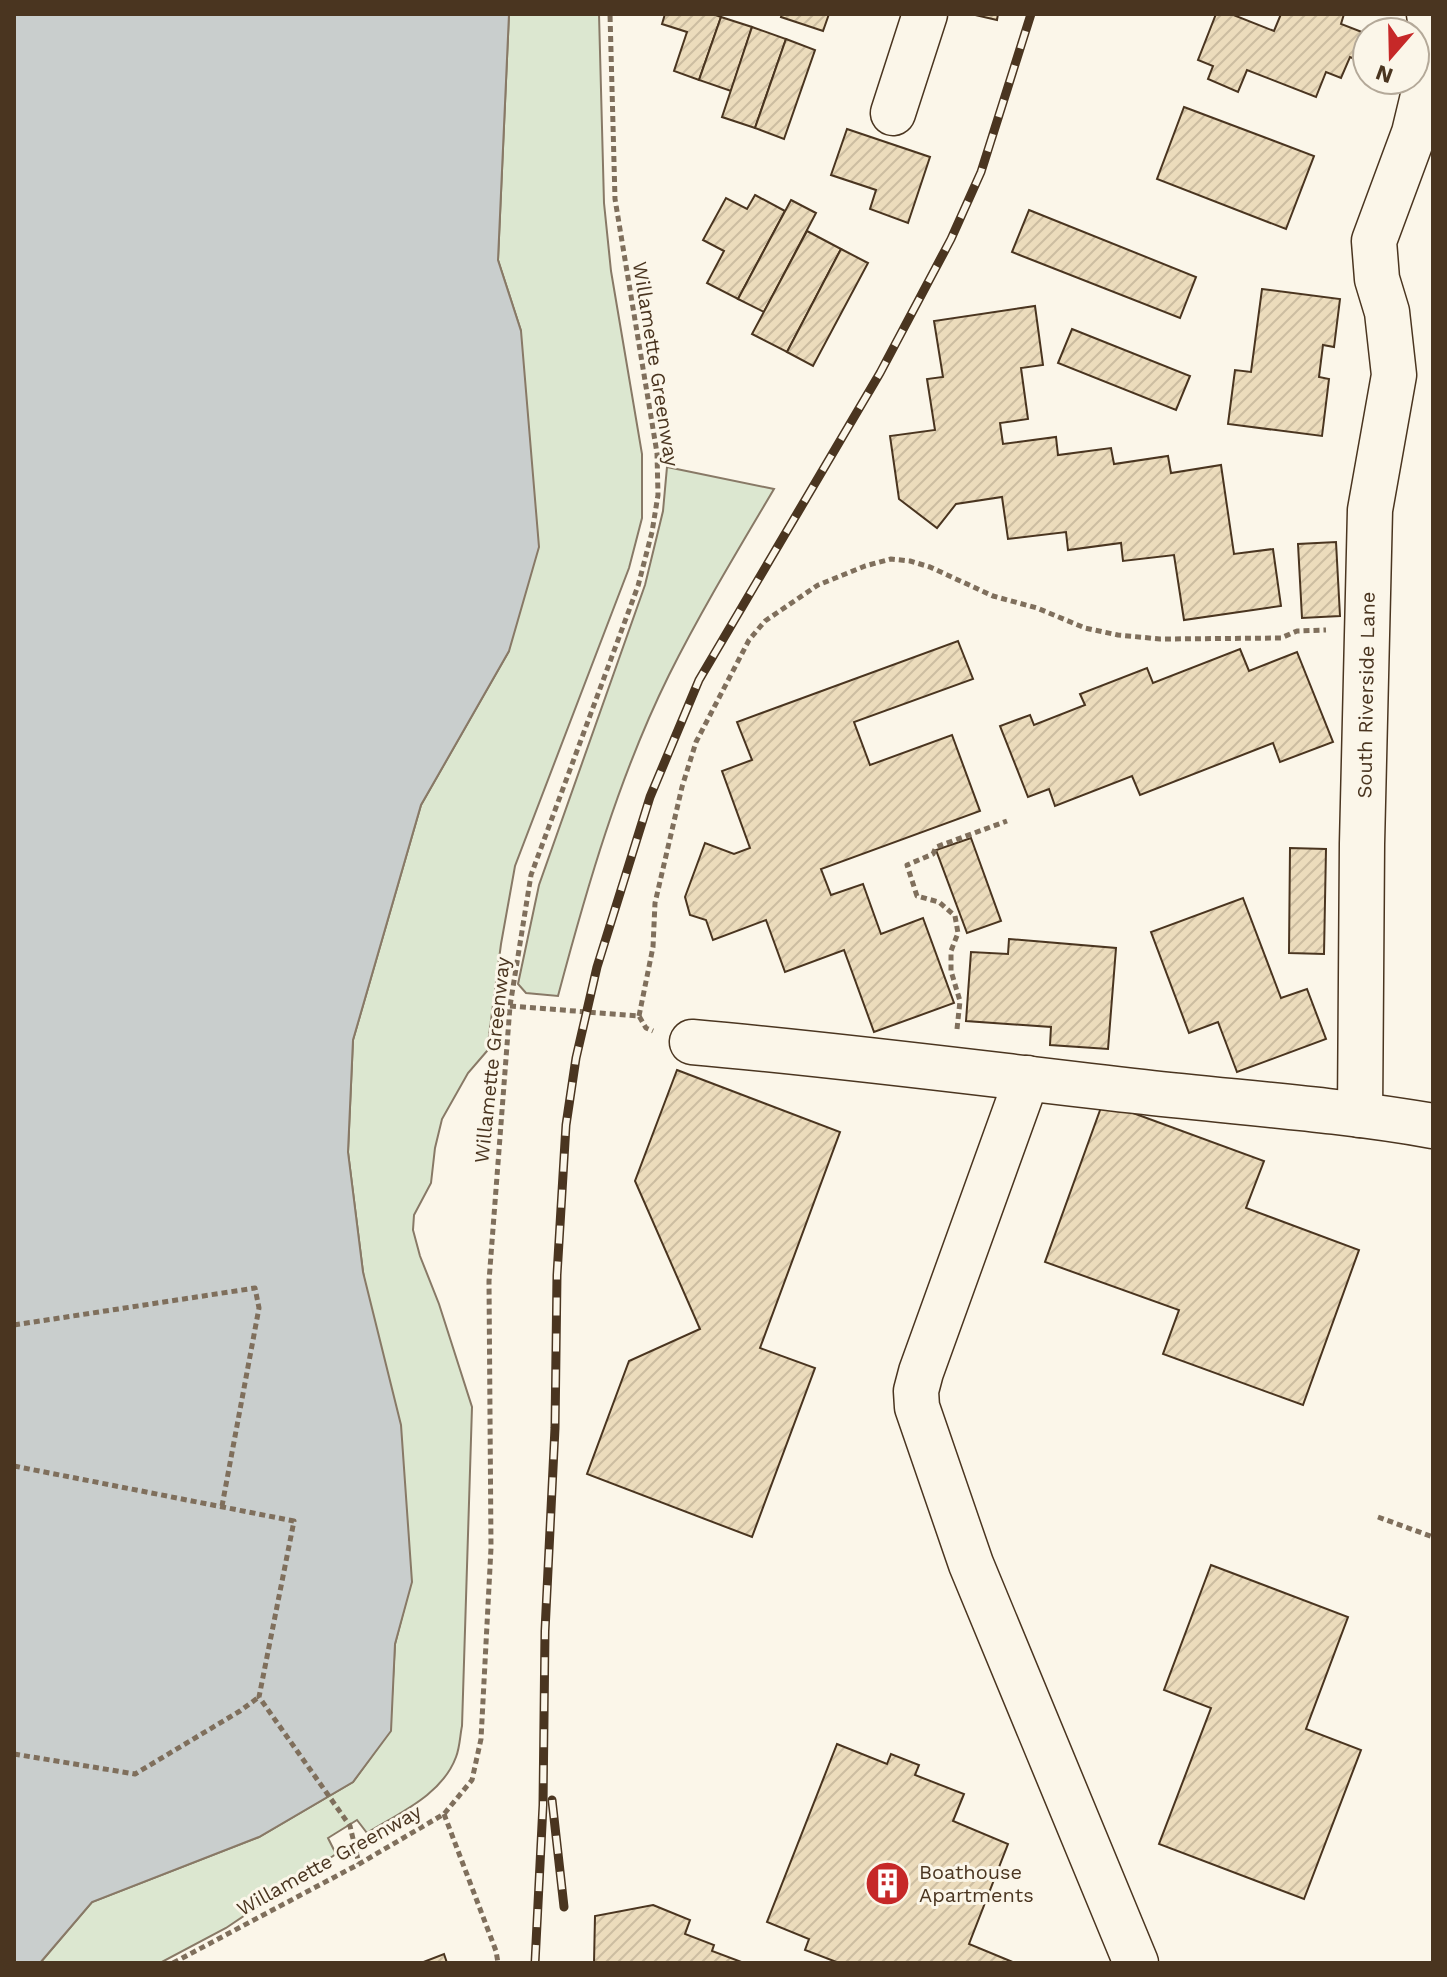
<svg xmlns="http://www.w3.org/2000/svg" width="1447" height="1977" font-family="'Work Sans',sans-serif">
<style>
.grass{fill:#dce7d0;stroke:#887966;stroke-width:2}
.water{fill:#c9cecd;stroke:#887966;stroke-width:2}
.building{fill:url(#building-hatch);stroke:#4a3520;stroke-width:2}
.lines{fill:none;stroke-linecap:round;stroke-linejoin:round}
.minor-casing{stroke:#4a3520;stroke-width:47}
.path{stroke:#7f6f5c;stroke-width:5;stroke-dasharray:6 4;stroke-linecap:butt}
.minor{stroke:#fbf6e9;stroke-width:44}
.rail-casing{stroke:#4a3520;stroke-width:9}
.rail{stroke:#fbf6e9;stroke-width:6;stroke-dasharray:18;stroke-linecap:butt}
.labels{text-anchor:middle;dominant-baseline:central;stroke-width:6;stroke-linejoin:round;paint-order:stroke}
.street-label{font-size:20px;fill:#4a3520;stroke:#fbf6e9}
.poi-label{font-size:20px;fill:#4a3520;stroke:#fbf6e9;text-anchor:start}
</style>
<defs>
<pattern id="building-hatch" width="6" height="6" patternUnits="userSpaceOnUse" patternTransform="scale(2)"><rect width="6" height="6" fill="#ecdcbc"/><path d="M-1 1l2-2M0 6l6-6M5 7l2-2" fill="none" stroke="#ccbda1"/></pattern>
</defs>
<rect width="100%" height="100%" fill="#fbf6e9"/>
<g class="grass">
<path d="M509 14H599L604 203 611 271 642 454V518L629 568 515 866 501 944 487 1051 468 1073 442 1119 435 1148 431 1183 414 1215 413 1230 420 1256 439 1304 472 1407 462 1726C460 1735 460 1747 456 1757 442 1795 399 1813 367 1833L357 1820 328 1838 336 1854 226 1928 160 1963H40L92 1902 259 1837 353 1782 390 1731 395 1644 411 1582 363 1272 348 1152 353 1040 421 805 509 651 521 331 498 260Z"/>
<path d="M667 467 774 489C738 550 701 611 669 675 619 776 587 887 558 996L526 993 518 984 539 885 645 585 663 511Z"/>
</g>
<polygon class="water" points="14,14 509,14 498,260 521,331 539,547 509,651 421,805 353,1040 348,1152 363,1272 401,1425 412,1582 395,1644 391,1731 353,1782 259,1837 92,1902 40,1963 14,1963"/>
<g class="building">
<polygon points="665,14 713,14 721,17 699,80 674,71 687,32 662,24"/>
<polygon points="782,14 829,14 823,31 781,17"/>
<polygon points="971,14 998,14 997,20"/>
<polygon points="1216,14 1231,14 1274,31 1281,14 1344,14 1341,24 1367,34 1367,64 1350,57 1341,78 1326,72 1316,97 1247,70 1238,92 1208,79 1213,66 1198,60"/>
<polygon points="721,17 752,27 731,91 699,80"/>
<polygon points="752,27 786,39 755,128 722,117"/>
<polygon points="786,39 815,50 784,139 755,128"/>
<polygon points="1184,107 1314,156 1286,229 1157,179"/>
<polygon points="847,129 930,157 908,223 870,209 876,190 831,175"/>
<polygon points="755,195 785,211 738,299 707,283 724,251 703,240 726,198 747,209"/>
<polygon points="791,200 816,213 764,312 738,299"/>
<polygon points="1029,210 1196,277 1180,318 1012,252"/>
<polygon points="807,231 841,249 787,352 752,334"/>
<polygon points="841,249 868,263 813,366 787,352"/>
<polygon points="1262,289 1340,299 1334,347 1323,345 1319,377 1329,379 1322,436 1228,424 1235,370 1251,372"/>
<polygon points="1035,306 1043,365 1021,368 1028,419 1000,423 1003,444 1056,437 1058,455 1111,448 1114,464 1168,456 1171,473 1221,465 1234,554 1273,549 1281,606 1184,620 1174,555 1123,561 1121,543 1068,550 1066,532 1008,539 1002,497 956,504 937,528 899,499 890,436 935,430 927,379 943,377 934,321"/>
<polygon points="1072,329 1190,376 1176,410 1058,363"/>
<polygon points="1336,542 1340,616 1302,618 1298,544"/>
<polygon points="958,641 973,679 854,722 870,765 952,735 980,811 821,869 831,895 863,884 881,934 923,918 954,1003 874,1032 844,950 785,972 766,920 713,940 706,920 690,915 685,897 705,843 734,854 750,848 722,771 752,760 737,722"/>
<polygon points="1240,649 1249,671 1297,652 1333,742 1280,762 1273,743 1140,795 1132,776 1055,806 1049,789 1028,797 1000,726 1030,715 1034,725 1085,705 1080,694 1147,668 1153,683"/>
<polygon points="971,838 1001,921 967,933 936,850"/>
<polygon points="1290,848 1326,849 1324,954 1289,953"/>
<polygon points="1243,898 1281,998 1307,989 1326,1039 1237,1072 1218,1022 1189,1033 1151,932"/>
<polygon points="1009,939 1116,948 1108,1049 1050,1045 1051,1027 966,1021 971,952 1008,954"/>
<polygon points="677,1070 840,1132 760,1348 815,1368 752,1537 587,1474 629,1361 700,1329 635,1181"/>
<polygon points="1103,1102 1264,1161 1246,1208 1359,1250 1303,1405 1163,1354 1179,1310 1045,1262"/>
<polygon points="1211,1565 1348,1617 1306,1729 1361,1750 1304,1899 1159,1844 1211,1708 1164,1690"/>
<polygon points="837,1744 887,1764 891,1754 919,1765 915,1775 964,1794 953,1821 1008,1844 969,1944 1015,1963 839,1963 805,1950 809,1939 767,1922"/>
<polygon points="653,1905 690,1920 685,1934 714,1945 712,1951 744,1963 594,1963 595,1916"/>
<polygon points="444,1954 447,1963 421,1963"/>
</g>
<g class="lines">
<defs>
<g id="minor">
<polyline points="1429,14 1433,40"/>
<polyline points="893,113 925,14"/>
<path d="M692 1042C843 1055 993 1075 1144 1092 1240 1103 1337 1109 1433 1126"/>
<polyline points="1027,1078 921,1372 916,1391 917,1407 971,1564 1136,1963"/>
<polyline points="1360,1115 1362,844 1370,510 1394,375 1387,312 1377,279 1374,241 1414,133 1433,54"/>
</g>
</defs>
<use href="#minor" class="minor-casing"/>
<g class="path">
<polyline points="510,1006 639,1016 646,1028 653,1031"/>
<polyline points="639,1016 653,947 655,903 682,787 696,742 749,640 765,621 818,585 865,566 891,559 910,561 930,567 993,596 1037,608 1085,628 1118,635 1160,639 1281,638 1297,631 1326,630"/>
<polyline points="957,1029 960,1001 951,971 951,951 958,933 955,916 939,902 917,896 907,865 933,854 936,847 1007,821"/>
<polyline points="14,1325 255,1288 259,1308 222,1506"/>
<polyline points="14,1466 294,1521 259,1697 350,1826 359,1864"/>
<polyline points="1378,1517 1433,1537"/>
<polyline points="14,1754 135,1774 240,1711 259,1697"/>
<polyline points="444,1814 496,1951 498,1963"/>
<polyline points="173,1963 359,1864 444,1814 472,1780 481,1739 491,1548 489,1281 510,1006 531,875 638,586 652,532 658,495 657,453 615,199 610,14"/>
</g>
<use href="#minor" class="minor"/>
<defs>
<g id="rail">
<polyline points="552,1800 564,1907"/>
<polyline points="535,1963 543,1805 545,1631 555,1428 557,1275 566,1125 576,1058 597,967 650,797 699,680 880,373 951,239 981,172 1031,14"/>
</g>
</defs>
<use href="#rail" class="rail-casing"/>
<use href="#rail" class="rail"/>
</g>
<defs>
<symbol id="building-disc" viewBox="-11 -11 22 22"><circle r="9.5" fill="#c62828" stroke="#fbf6e9"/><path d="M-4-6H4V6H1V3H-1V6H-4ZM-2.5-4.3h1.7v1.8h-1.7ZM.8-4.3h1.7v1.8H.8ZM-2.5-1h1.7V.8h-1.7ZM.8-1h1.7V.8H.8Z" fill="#fff"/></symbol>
</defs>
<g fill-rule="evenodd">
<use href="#building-disc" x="862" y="1858" width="51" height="51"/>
</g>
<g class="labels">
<g class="street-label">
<text transform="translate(656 364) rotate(81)">Willamette Greenway</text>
<text transform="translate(1366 695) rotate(-89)">South Riverside Lane</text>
<text transform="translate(492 1060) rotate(-84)">Willamette Greenway</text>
<text transform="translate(329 1860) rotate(-29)">Willamette Greenway</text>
</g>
<g class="poi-label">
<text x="919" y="1872">Boathouse<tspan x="919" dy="23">Apartments</tspan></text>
</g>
</g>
<rect width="1447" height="1977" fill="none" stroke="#4a3520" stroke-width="32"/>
<g transform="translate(1391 56) rotate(200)"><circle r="38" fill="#fbf6e9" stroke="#b4a999" stroke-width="2"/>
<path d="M0-6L14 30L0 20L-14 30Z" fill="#c62828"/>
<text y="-12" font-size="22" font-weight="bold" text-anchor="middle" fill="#4a3520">N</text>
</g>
</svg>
